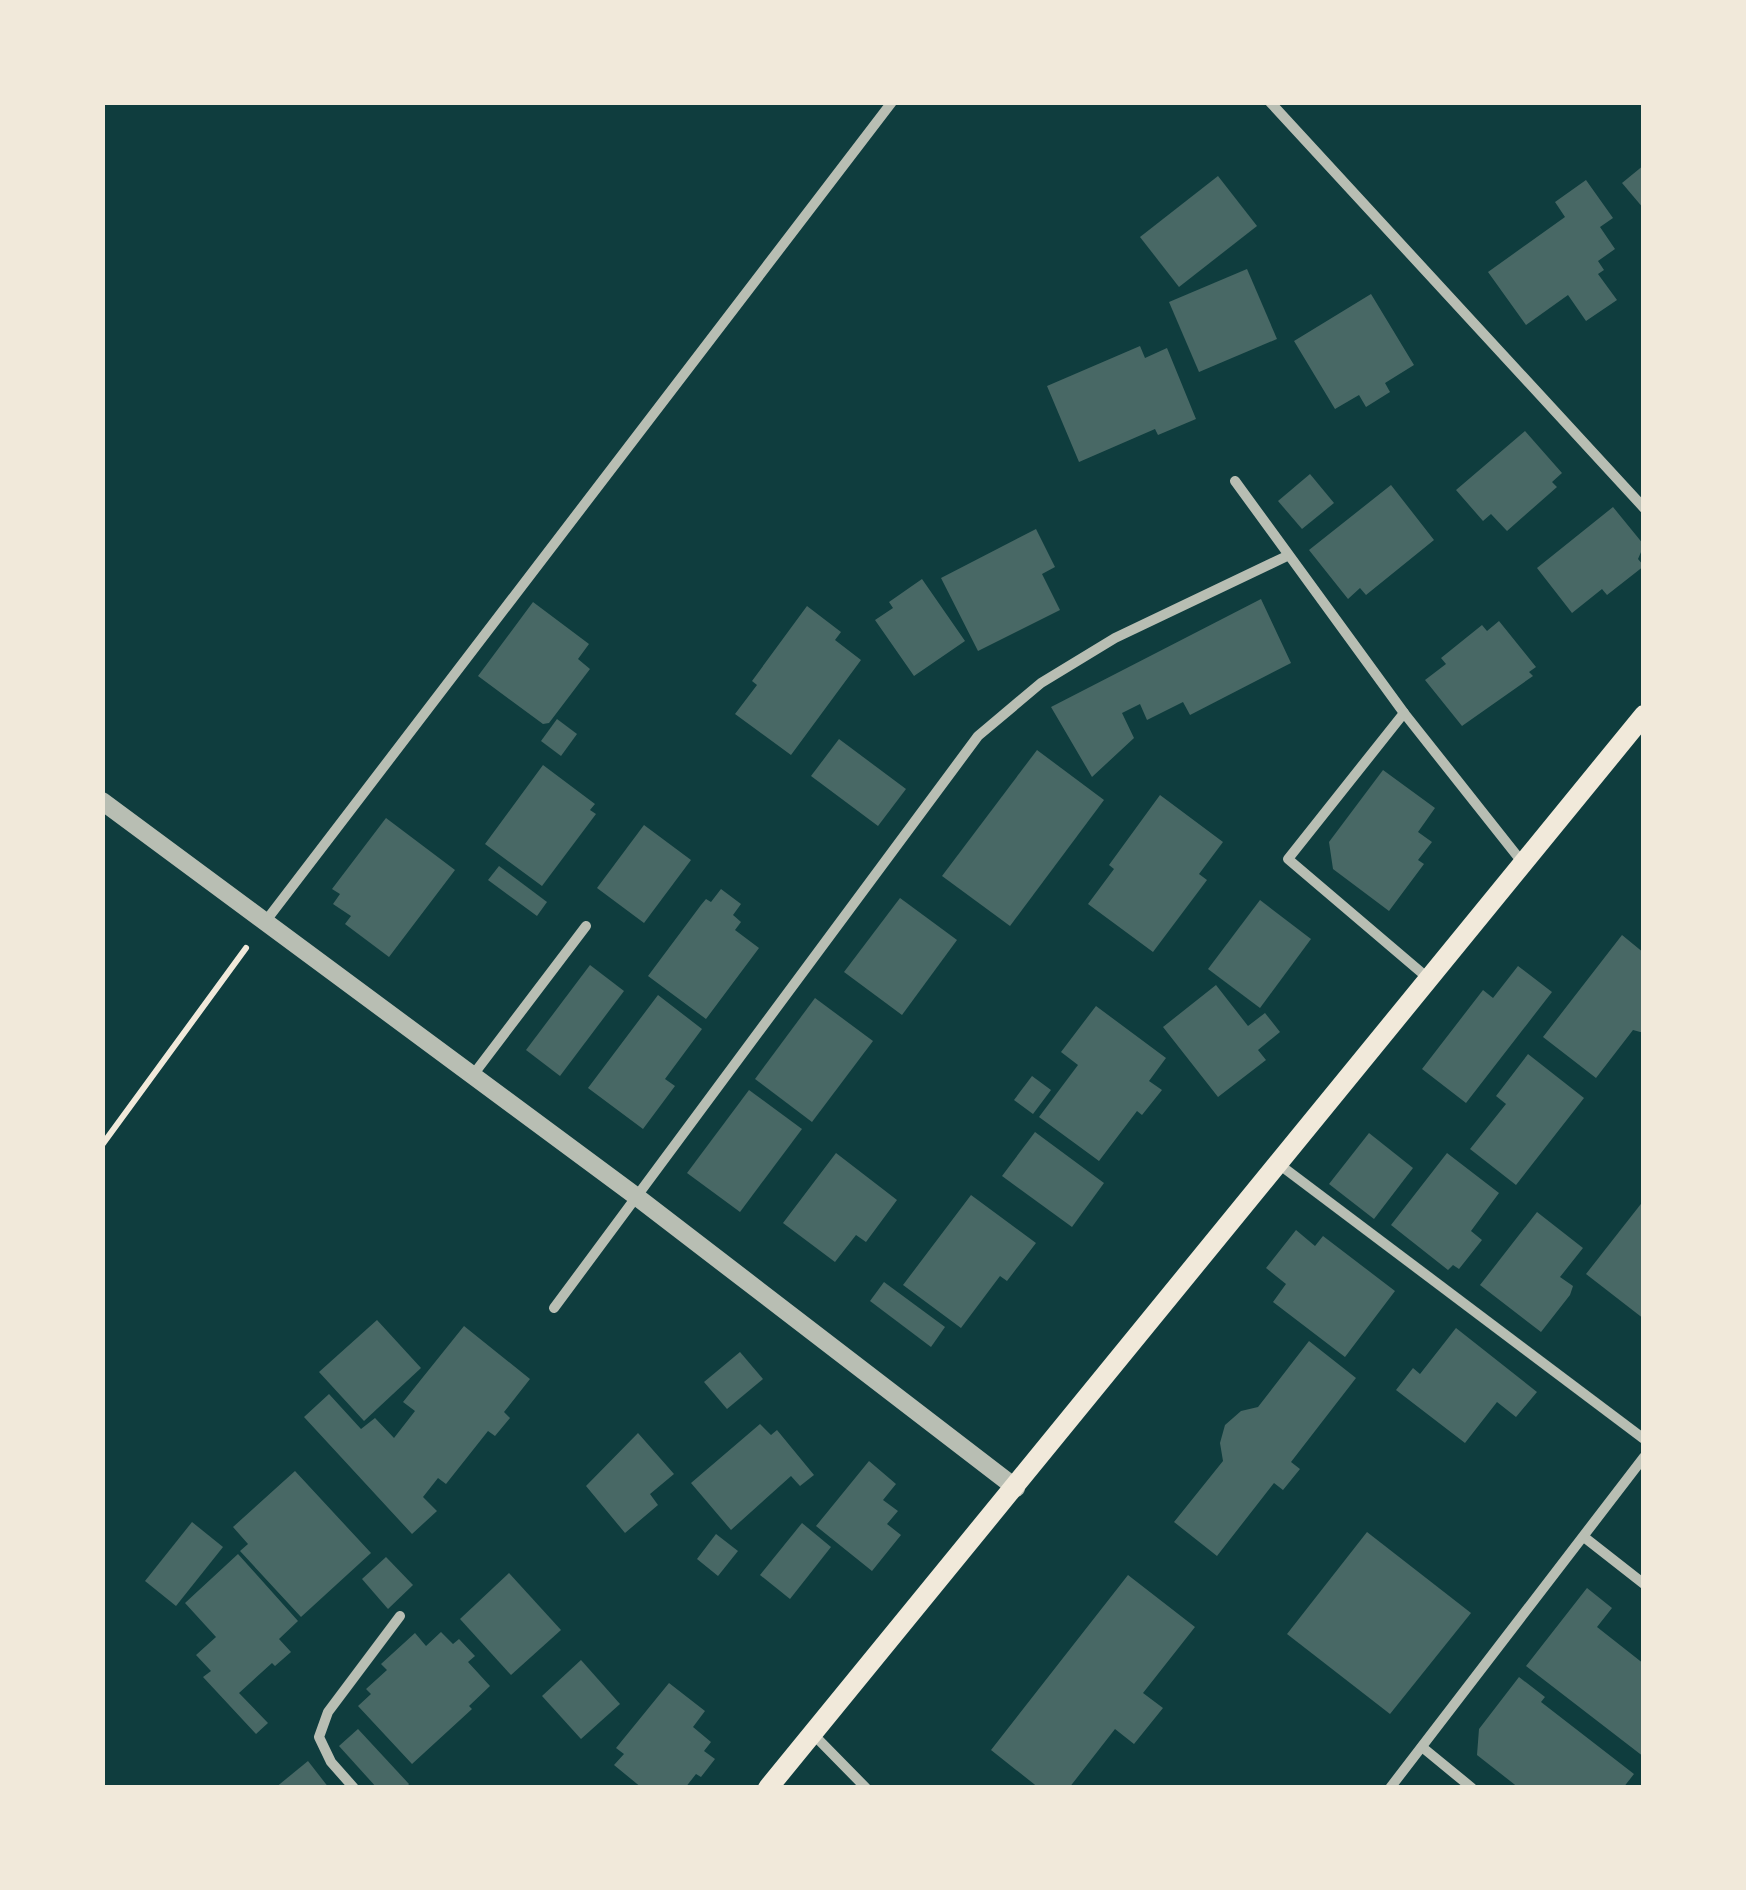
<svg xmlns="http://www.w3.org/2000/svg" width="1746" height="1890" font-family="Ubuntu,sans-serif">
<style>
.building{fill:#486865}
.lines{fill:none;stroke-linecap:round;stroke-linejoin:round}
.path{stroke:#f1e9da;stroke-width:6}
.minor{stroke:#b8beb3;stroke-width:10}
.tertiary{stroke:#b8beb3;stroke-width:18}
.secondary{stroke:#f1e9da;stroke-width:20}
</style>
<rect width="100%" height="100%" fill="#0f3d3e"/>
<g class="building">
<polygon points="1644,165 1644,209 1622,183"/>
<polygon points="1218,176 1257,226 1179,287 1140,237"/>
<polygon points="1586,180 1613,218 1600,227 1615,249 1598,261 1604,270 1598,274 1617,300 1586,321 1568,295 1526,325 1488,272 1565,217 1555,202"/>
<polygon points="1247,269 1277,339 1199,372 1169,302"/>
<polygon points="1371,294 1414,365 1385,383 1390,392 1366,407 1359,395 1335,409 1294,341"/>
<polygon points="1140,346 1145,358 1167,348 1196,419 1158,435 1155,429 1079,462 1047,386"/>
<polygon points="1525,431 1562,473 1552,482 1557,487 1507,531 1491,514 1483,521 1456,490"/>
<polygon points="1310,474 1334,503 1302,529 1278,501"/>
<polygon points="1391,485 1434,540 1366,595 1360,588 1348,599 1309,550"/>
<polygon points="1613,507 1644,545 1638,559 1644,566 1607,595 1602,589 1572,613 1537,568"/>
<polygon points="1036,529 1055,567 1042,574 1060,610 978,651 941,578"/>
<polygon points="922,579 965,641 914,676 875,620 893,608 889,602"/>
<polygon points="1261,599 1291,663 1190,715 1183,702 1147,720 1140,704 1122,713 1134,738 1092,777 1051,707"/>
<polygon points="533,602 589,644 578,659 590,669 549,723 543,724 478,676"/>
<polygon points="807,606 841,632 835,640 861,660 791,755 735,714 757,685 752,681"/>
<polygon points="1499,621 1536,667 1529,672 1533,676 1462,726 1425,680 1446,664 1441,658 1482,625 1487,631"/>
<polygon points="557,719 577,734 561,756 541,741"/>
<polygon points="839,739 906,789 878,826 811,776"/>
<polygon points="1037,750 1104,800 1010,926 942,876"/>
<polygon points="543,765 595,804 590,810 596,814 542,886 485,844"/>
<polygon points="1383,770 1435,808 1418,832 1432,842 1418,860 1424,864 1389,911 1333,869 1329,842"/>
<polygon points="1160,795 1223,842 1199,874 1207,880 1153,952 1088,904 1114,869 1109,865"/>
<polygon points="386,818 455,870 389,957 345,924 351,916 333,904 340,894 332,889"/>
<polygon points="644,825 691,860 644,923 597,888"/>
<polygon points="499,866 547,902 537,916 488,880"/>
<polygon points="721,889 741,904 733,915 741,922 735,930 759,948 706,1019 648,976 701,905 706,899 711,902"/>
<polygon points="900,898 957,940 902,1015 844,972"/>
<polygon points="1260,900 1311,939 1260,1008 1208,969"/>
<polygon points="1622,935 1644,953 1644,1033 1633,1030 1596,1078 1543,1037"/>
<polygon points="590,965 624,991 560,1076 526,1050"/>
<polygon points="1518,966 1552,992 1466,1103 1422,1069 1483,990 1493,998"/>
<polygon points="1216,985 1248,1026 1265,1013 1280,1032 1258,1050 1266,1060 1218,1097 1163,1027"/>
<polygon points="658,995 702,1029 665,1079 675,1086 643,1129 588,1088"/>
<polygon points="815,998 873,1041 812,1122 755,1079"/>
<polygon points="1096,1006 1166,1058 1149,1081 1162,1090 1142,1115 1137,1111 1099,1161 1039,1117 1078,1065 1061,1052"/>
<polygon points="1528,1054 1584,1098 1516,1185 1470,1149 1506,1104 1496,1096"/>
<polygon points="1032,1076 1051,1090 1033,1114 1014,1100"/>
<polygon points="749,1090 802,1129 740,1212 687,1173"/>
<polygon points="1035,1132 1104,1183 1072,1227 1002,1176"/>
<polygon points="1369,1133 1413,1168 1374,1219 1329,1184"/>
<polygon points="836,1153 897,1200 866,1242 856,1235 835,1262 783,1223"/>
<polygon points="1447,1153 1499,1193 1471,1231 1482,1240 1459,1269 1453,1265 1448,1270 1391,1225"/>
<polygon points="971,1195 1036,1243 1007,1281 1000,1276 961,1328 903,1285"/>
<polygon points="1644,1200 1644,1319 1586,1274"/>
<polygon points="1537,1212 1583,1248 1560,1277 1573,1286 1570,1295 1541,1332 1480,1285"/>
<polygon points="1296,1230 1315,1246 1323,1236 1395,1291 1345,1357 1273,1302 1286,1284 1266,1268"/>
<polygon points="884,1282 945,1327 931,1347 870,1301"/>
<polygon points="377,1320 421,1368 364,1421 319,1372"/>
<polygon points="464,1326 530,1379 504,1412 510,1418 495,1436 488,1431 446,1484 438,1478 423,1497 437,1511 412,1534 304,1417 329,1394 361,1429 375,1418 394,1438 415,1411 403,1402"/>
<polygon points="1456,1328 1537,1392 1516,1417 1497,1402 1465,1443 1396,1390 1413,1368 1420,1374"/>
<polygon points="1309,1341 1356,1378 1291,1462 1300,1469 1283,1490 1274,1483 1217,1556 1174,1522 1223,1461 1220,1443 1225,1425 1241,1411 1258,1407"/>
<polygon points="740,1352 763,1379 727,1409 704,1382"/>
<polygon points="760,1424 771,1435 777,1430 814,1475 800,1486 791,1476 731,1530 691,1483"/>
<polygon points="638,1433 674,1474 650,1494 658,1505 625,1533 586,1486"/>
<polygon points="869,1461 896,1484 883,1500 898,1511 887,1524 901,1535 872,1571 816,1526"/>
<polygon points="295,1471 371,1553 301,1617 240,1551 248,1544 233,1527"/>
<polygon points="192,1522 223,1547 176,1606 145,1581"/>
<polygon points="802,1523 831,1547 790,1599 760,1575"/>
<polygon points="1367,1532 1471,1613 1390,1714 1287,1634"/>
<polygon points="716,1534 738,1551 718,1576 697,1559"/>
<polygon points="238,1554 298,1621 279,1639 291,1652 275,1666 272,1663 239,1693 268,1723 256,1734 203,1677 211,1671 196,1655 216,1637 185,1603"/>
<polygon points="386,1557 413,1585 388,1609 362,1579"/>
<polygon points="509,1573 561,1630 511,1675 460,1619"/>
<polygon points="1128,1575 1195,1627 1143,1693 1163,1708 1134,1744 1115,1729 1069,1788 1039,1788 991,1750"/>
<polygon points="1587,1588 1612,1608 1597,1627 1644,1664 1644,1757 1526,1666"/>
<polygon points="441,1632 453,1644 459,1639 475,1656 468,1662 490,1686 469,1706 472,1709 412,1764 358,1706 371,1694 366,1689 387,1670 381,1664 415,1633 426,1646"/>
<polygon points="581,1660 620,1704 581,1739 542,1696"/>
<polygon points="1519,1677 1545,1697 1541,1702 1634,1774 1623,1788 1519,1788 1477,1755 1479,1729"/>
<polygon points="669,1683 705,1711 693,1727 711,1742 704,1751 715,1759 701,1777 696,1774 685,1788 642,1788 614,1765 624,1754 616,1748"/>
<polygon points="358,1729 409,1784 406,1788 377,1788 339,1746"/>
<polygon points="308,1761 329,1788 275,1788"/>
</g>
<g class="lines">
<polyline class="path" points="102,1145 246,948"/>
<g class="minor">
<polyline points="1270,102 1644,508"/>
<polyline points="1235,481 1404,713 1522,862"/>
<polyline points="1404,713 1288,859 1429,979"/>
<polyline points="265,922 892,102"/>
<polyline points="473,1075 586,926"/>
<polyline points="1280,1165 1644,1439"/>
<polyline points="554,1308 978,736 1041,683 1115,638 1287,556"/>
<polyline points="1584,1537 1644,1584"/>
<polyline points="812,1733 866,1788"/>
<polyline points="1422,1747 1472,1788"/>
<polyline points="354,1788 331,1762 319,1737 328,1712 400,1616"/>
<polyline points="1390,1788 1644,1457"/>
</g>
<polyline class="tertiary" points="102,801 637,1197 1016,1488"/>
<polyline class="secondary" points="768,1788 1644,715"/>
</g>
<rect width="1746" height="1890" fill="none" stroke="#f1e9da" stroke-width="210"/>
</svg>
